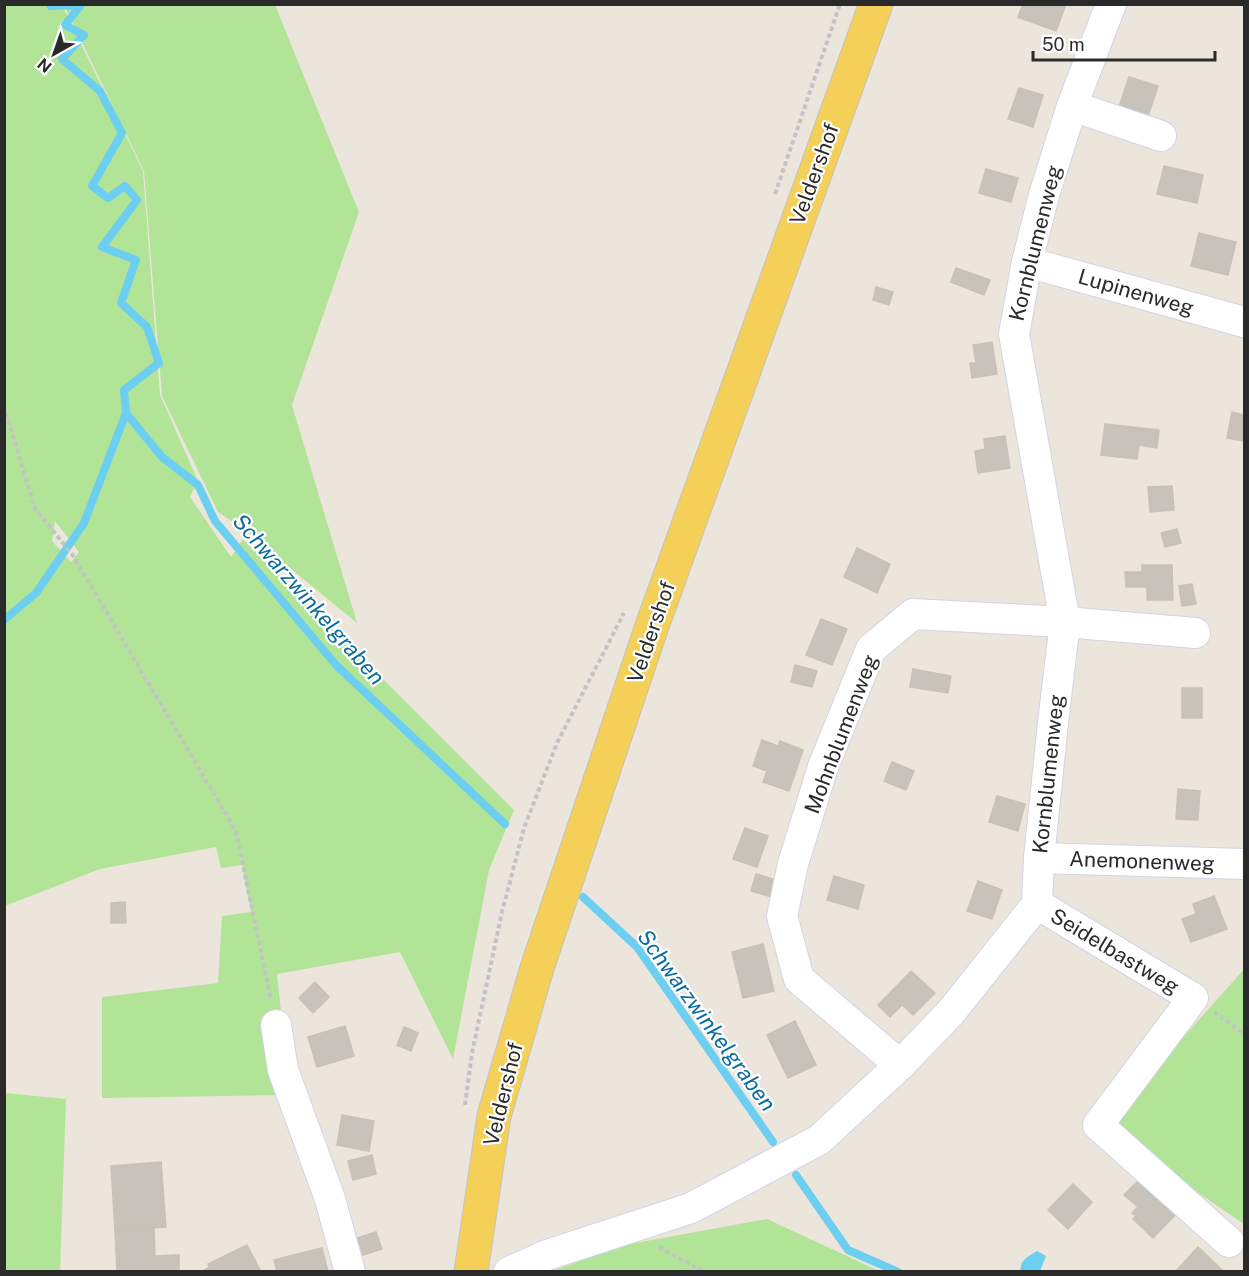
<svg xmlns="http://www.w3.org/2000/svg" width="1249" height="1276" font-family="'Public Sans',sans-serif">
<style>
.green{fill:#b1e497;fill-rule:evenodd}
.water{fill:#6ccef1}
.lines{fill:none;stroke-linecap:round;stroke-linejoin:round}
.stream{stroke:#6ccef1;stroke-width:8}
.building{fill:#c7c3ba;stroke:#c8c1b5;stroke-width:1.5}
.minor-casing{stroke:#d1d4e3;stroke-width:32}
.major-casing{stroke:#c3c3c3;stroke-width:35}
.path{stroke:#c3c3c3;stroke-width:4;stroke-dasharray:4.5 3;stroke-linecap:butt}
.minor{stroke:#fff;stroke-width:30}
.major{stroke:#f4d059;stroke-width:33}
.labels{text-anchor:middle;dominant-baseline:central;stroke-width:4.5;stroke-linejoin:round;paint-order:stroke}
.street-label{font-size:21px;fill:#2a2a2a;stroke:#fff}
.water-label{font-size:22px;font-style:italic;fill:#0a6b9e;stroke:#fff}
</style>
<rect width="100%" height="100%" fill="#ece5dc"/>
<g class="green">
<path d="M5 5H62L143 171 160 395 198 481 190 497 231 557 243 539 514 810 489 870 453 1059 400 952 277 974 290 1095 102 1098V997L218 983 222 916 251 912 242 865 221 868 216 847 100 869 5 906ZM55 521 79 552 71 562 52 541Z"/>
<polygon points="64,5 275,5 359,212 292,405 357,623 240,527 218,512 162,396 144,171"/>
<polygon points="1244,969 1244,1224 1103,1128"/>
<polygon points="5,1093 66,1099 60,1271 5,1271"/>
<polygon points="767,1219 879,1271 550,1272 619,1246"/>
</g>
<path class="water" d="M1037 1251 1046 1256 1040 1271H1021C1019 1260 1029 1256 1037 1251Z"/>
<g class="lines">
<g class="stream">
<polyline points="126,413 162,457 198,485 215,521 336,665 505,824"/>
<polyline points="4,620 36,593 84,523 126,413 124,390 159,363 147,327 121,303 136,260 102,247 137,200 125,186 108,198 92,186 122,133 100,91 62,59 84,35 65,25 81,5 51,6 51,4"/>
<polyline points="583,897 637,947 773,1142"/>
<polyline points="796,1175 848,1250 898,1272"/>
</g>
</g>
<g class="building">
<polygon points="1023,4 1066,4 1056,31 1018,17"/>
<polygon points="1129,77 1158,86 1147,119 1118,110"/>
<polygon points="1019,88 1043,95 1033,127 1008,119"/>
<polygon points="1164,166 1203,175 1197,203 1157,194"/>
<polygon points="986,169 1018,178 1011,202 979,193"/>
<polygon points="1199,233 1236,242 1228,275 1191,266"/>
<polygon points="956,268 990,280 984,295 951,282"/>
<polygon points="876,287 893,292 889,305 873,300"/>
<polygon points="992,342 997,374 972,378 970,363 976,363 973,345"/>
<polygon points="1232,412 1244,415 1244,441 1227,438"/>
<polygon points="1105,424 1159,430 1157,448 1139,445 1137,459 1101,455"/>
<polygon points="1005,436 1010,468 978,473 975,451 985,449 984,439"/>
<polygon points="1172,486 1174,510 1150,512 1148,487"/>
<polygon points="1177,529 1181,543 1165,547 1161,533"/>
<polygon points="857,548 890,564 877,593 844,577"/>
<polygon points="1142,565 1172,565 1173,600 1147,600 1147,587 1126,587 1125,572 1142,572"/>
<polygon points="1192,584 1196,604 1182,606 1179,586"/>
<polygon points="821,619 847,629 832,665 806,655"/>
<polygon points="795,665 817,671 812,687 791,682"/>
<polygon points="913,669 951,676 948,693 910,687"/>
<rect x="1182" y="688" width="20" height="30"/>
<polygon points="762,740 778,746 780,741 803,750 789,791 763,782 767,771 753,766"/>
<polygon points="892,762 914,771 906,790 884,781"/>
<polygon points="1178,789 1200,791 1198,820 1176,819"/>
<polygon points="997,796 1025,804 1018,831 989,822"/>
<polygon points="745,828 768,836 757,867 733,859"/>
<polygon points="756,874 776,880 772,897 751,891"/>
<polygon points="834,876 864,885 858,909 827,900"/>
<polygon points="978,881 1002,890 992,919 967,911"/>
<polygon points="1214,896 1227,929 1191,942 1182,919 1196,914 1193,904"/>
<polygon points="125,902 126,923 111,923 111,903"/>
<polygon points="763,944 774,991 743,998 732,952"/>
<polygon points="911,971 935,993 913,1015 890,993"/>
<polygon points="315,982 329,997 313,1013 299,998"/>
<polygon points="890,993 902,1005 890,1017 878,1005"/>
<polygon points="795,1021 816,1065 788,1078 767,1035"/>
<polygon points="345,1026 354,1056 317,1067 308,1037"/>
<polygon points="404,1027 418,1033 411,1051 397,1045"/>
<polygon points="342,1115 374,1121 369,1151 337,1145"/>
<polygon points="372,1155 376,1174 353,1180 348,1161"/>
<polygon points="161,1162 166,1227 115,1230 111,1166"/>
<polygon points="1140,1179 1176,1214 1153,1238 1133,1219 1136,1216 1132,1213 1138,1207 1124,1195"/>
<polygon points="1073,1184 1092,1202 1068,1229 1048,1210"/>
<polygon points="154,1228 155,1256 179,1255 179,1272 117,1272 115,1230"/>
<polygon points="376,1232 382,1249 363,1255 357,1238"/>
<polygon points="247,1245 261,1272 201,1272 210,1267 208,1264"/>
<polygon points="1198,1247 1222,1270 1221,1272 1176,1271"/>
<polygon points="322,1248 328,1272 277,1272 274,1260"/>
</g>
<g class="lines">
<defs>
<g id="minor">
<polyline points="1072,106 1161,136"/>
<polyline points="1027,262 1244,322"/>
<polyline points="1039,858 1244,864"/>
<polyline points="1037,904 1193,998 1098,1125 1229,1242"/>
<polyline points="276,1025 283,1070 330,1199 350,1272"/>
<polyline points="900,1065 799,979 782,916 793,864 823,767 871,649 913,614 1065,622 1195,633"/>
<polyline points="509,1272 547,1255 691,1208 819,1140 900,1065 951,1012 1037,904 1039,858 1053,723 1065,622 1014,334 1027,262 1044,195 1072,106 1111,4"/>
</g>
<polyline id="major" points="471,1272 494,1116 537,968 652,626 876,4"/>
</defs>
<use href="#minor" class="minor-casing"/>
<use href="#major" class="major-casing"/>
<g class="path">
<polyline points="775,194 840,4"/>
<polyline points="4,406 35,509 72,554 236,831 271,1000"/>
<polyline points="1214,1012 1244,1034"/>
<polyline points="465,1105 472,1053 502,912 524,828 557,743 624,613"/>
<polyline points="659,1247 704,1272"/>
</g>
<use href="#minor" class="minor"/>
<use href="#major" class="major"/>
</g>
<g class="labels">
<g class="street-label">
<text transform="translate(814 174) rotate(-70)">Veldershof</text>
<text transform="translate(1035 243) rotate(-76)">Kornblumenweg</text>
<text transform="translate(1136 292) rotate(16)">Lupinenweg</text>
<text transform="translate(651 632) rotate(-71)">Veldershof</text>
<text transform="translate(841 734) rotate(-69)">Mohnblumenweg</text>
<text transform="translate(1048 774) rotate(-84)">Kornblumenweg</text>
<text transform="translate(1142 861) rotate(2)">Anemonenweg</text>
<text transform="translate(1115 951) rotate(31)">Seidelbastweg</text>
<text transform="translate(503 1094) rotate(-76)">Veldershof</text>
</g>
<g class="water-label">
<text transform="translate(309 599) rotate(49)">Schwarzwinkelgraben</text>
<text transform="translate(707 1020) rotate(54)">Schwarzwinkelgraben</text>
</g>
</g>
<rect width="1249" height="1276" fill="none" stroke="#2a2a2a" stroke-width="12"/>
<g transform="translate(54 54) rotate(220)" stroke="#ffffff" stroke-width="4.5" paint-order="stroke">
<path d="M0-4.5L10 22L0 15L-10 22Z" fill="#2a2a2a"/>
<text y="-9" font-size="16" font-weight="bold" text-anchor="middle" fill="#2a2a2a">N</text>
</g>
<path d="M1033 51v9h182v-9" fill="none" stroke="#2a2a2a" stroke-width="3"/>
<text x="1042" y="51" font-size="18" fill="#2a2a2a" stroke="#ffffff" stroke-width="4.5" paint-order="stroke">50 m</text>
</svg>
